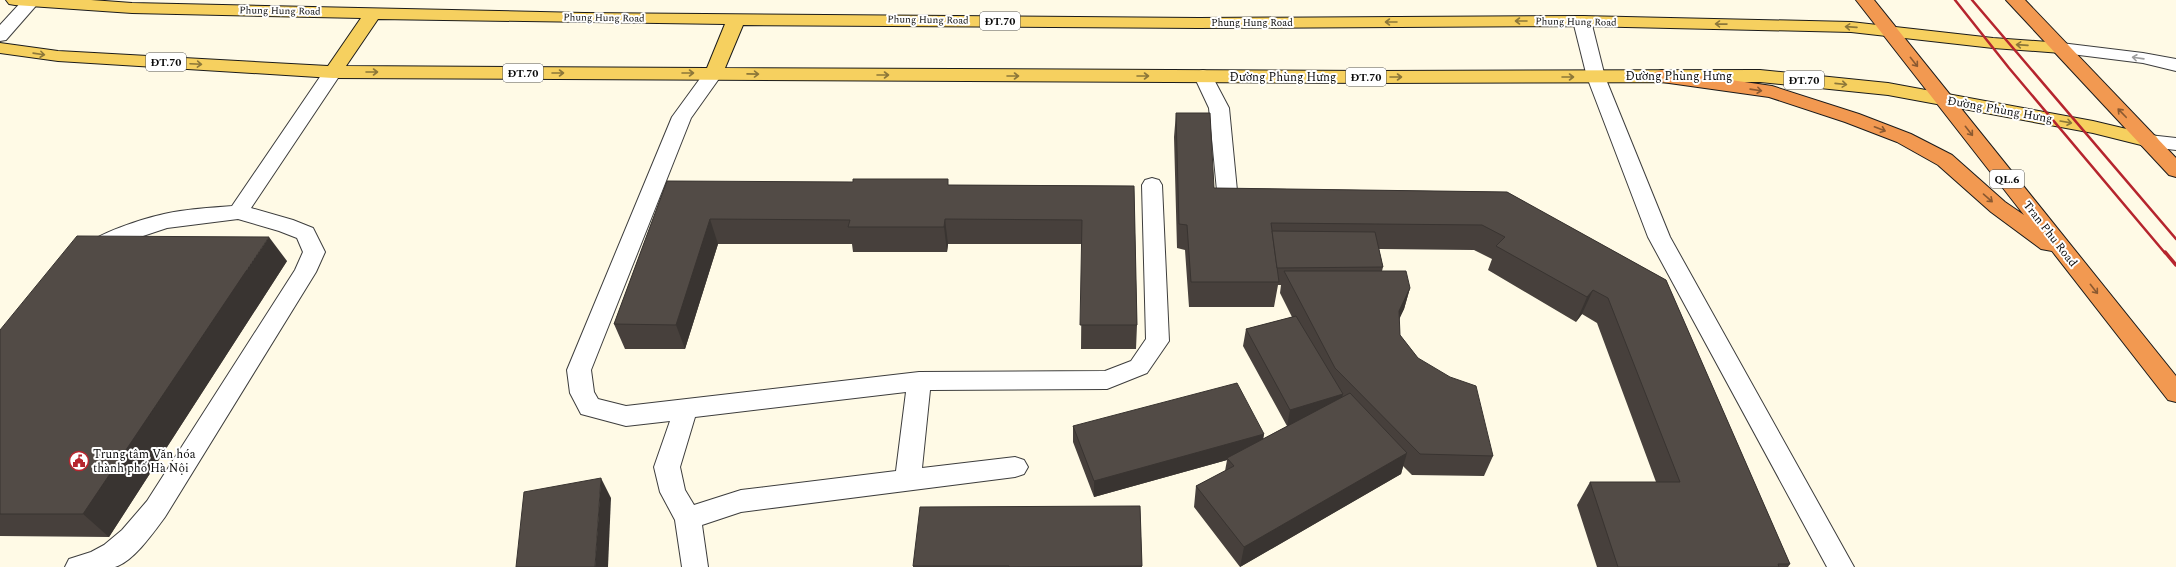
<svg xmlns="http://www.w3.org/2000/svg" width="2176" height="567" font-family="Spectral,serif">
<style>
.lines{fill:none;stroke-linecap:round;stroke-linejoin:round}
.minor-casing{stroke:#3d3d3d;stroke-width:2}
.major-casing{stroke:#1b1b1b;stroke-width:2}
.highway-casing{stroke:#1b1b1b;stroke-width:2}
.minor{fill:#fff;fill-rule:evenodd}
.major{fill:#f6d05f;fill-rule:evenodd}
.highway{fill:#f29951;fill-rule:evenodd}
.rail-far1{stroke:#b6252e;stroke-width:2.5}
.rail{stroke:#b6252e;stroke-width:3.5}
.wall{fill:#47403c}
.shaded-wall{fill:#393431}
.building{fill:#524b46;stroke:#393431}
.oneway{stroke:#8c7739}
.oneway2{stroke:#9d9d9d}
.oneway3{stroke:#8a5931}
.labels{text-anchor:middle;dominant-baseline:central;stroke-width:4;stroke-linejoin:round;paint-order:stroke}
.far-street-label{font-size:10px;fill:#0a0a0a;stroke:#fff}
.shield{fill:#fff;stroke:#545454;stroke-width:1}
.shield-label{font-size:11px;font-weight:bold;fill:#0a0a0a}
.street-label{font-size:12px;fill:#0a0a0a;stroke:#fff}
.poi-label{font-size:12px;fill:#0a0a0a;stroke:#fff;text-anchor:start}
</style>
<rect width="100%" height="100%" fill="#fffae6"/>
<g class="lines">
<defs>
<g id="minor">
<polygon points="23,0 41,0 6,40 0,41 0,25"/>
<polygon points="1582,16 1588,17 1591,21 1605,77 1670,237 1854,567 1827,567 1648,237 1587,77 1573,21 1576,17"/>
<polygon points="2061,43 2143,53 2176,59 2176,71 2143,63 2055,52 2052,48 2055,44"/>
<path d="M333 66 340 68 342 72 251 208 293 220 313 228 325 252 316 272 165 517C154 532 133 562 115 567 104 567 77 567 65 567L69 559 91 552 104 545 122 530 147 501 295 270 303 252 297 238 279 231 238 219 167 228 125 242 94 257 86 254 83 249C92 234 146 218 164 214 186 209 209 208 232 206L326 68Z"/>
<path d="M714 67 721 69 723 73 691 118 591 370 594 392 598 399 626 406 919 372 1105 371 1131 361 1146 339 1142 185 1145 180 1152 178 1159 180 1162 185 1169 341 1147 373 1107 389 930 390 922 468 1015 457 1024 460 1028 467 1024 474 1015 477 741 512 702 525 708 567H682L675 520 660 492 654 467 670 421 626 426 581 414 570 393 567 370 672 117 707 69ZM906 392 896 471 741 490 694 505 685 490 680 467 695 417Z"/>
<polygon points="1203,70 1210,72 1229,108 1238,201 1235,206 1228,208 1221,206 1218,201 1209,108 1194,76 1196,72"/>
<polygon points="2149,135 2176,138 2176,150 2142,146 2139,141 2142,136"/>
</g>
<path id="major" d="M6 0H91L132 3 584 13 1199 18 1582 16 1851 22 1993 38 2061 43 2067 44 2070 48 2067 52 2061 53 1993 48 1851 32 1582 26 1199 28 743 25 725 68 1374 71 1760 70 1888 83 2093 121 2156 136 2159 141 2156 146 2149 147 2093 133 1888 95 1760 82 1374 83 333 78 58 61 0 53V43L58 51 328 66 361 18 132 13 15 5 9 4ZM378 19 725 24 707 68 346 66Z"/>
<g id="highway">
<polygon points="1856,0 1874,0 2176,376 2176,402 2168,400 2052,251 2041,249 1991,212 1938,165 1897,142 1845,122 1769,97 1662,82 1655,80 1653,76 1655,72 1662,70 1772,86 1859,114 1911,134 1952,155 2005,202 2024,215"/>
<polygon points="2006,0 2025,0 2176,158 2176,177 2169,175"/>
</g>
</defs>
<use href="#minor" class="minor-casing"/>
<use href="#major" class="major-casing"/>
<use href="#highway" class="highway-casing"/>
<use href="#minor" class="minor"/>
<use href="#major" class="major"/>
<use href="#highway" class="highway"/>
<g class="rail-far1">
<polyline points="1955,0 2009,68 2165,253"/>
<polyline points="1972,0 2176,239"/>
</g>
<polyline class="rail" points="2165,252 2176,265"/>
</g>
<g class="wall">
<polygon points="1176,113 1214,188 1507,192 1666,280 1790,564 1788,567 1597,567 1577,505 1590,482 1656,482 1597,323 1582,314 1576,322 1488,270 1492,259 1474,250 1379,249 1383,267 1382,271 1410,288 1404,309 1399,318 1400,335 1493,456 1484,476 1412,475 1403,466 1401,474 1240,567 1194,507 1196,486 1225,471 1227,460 1094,497 1073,442 1073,426 1264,434 1263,439 1289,425 1287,426 1243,346 1246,329 1292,317 1280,293 1281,285 1278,285 1274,307 1189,307 1185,250 1177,248 1174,137"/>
<polygon points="667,181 949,185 1134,186 1137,325 1136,349 1081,349 1082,244 948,244 947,252 853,252 852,244 718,244 685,349 625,349 614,324"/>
<polygon points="287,261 109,537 0,536 0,330"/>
<polygon points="1140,506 1142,567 913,567 913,566"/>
</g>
<g class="shaded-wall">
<polygon points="710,219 718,244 685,349 676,325"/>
<polygon points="945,219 948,244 947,252 944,227"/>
<polygon points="269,237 287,261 109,537 83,514"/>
<polygon points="1410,288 1404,309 1393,333 1399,311"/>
<polygon points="1593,290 1582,314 1576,322 1587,297"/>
<polygon points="1343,394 1339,411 1287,426 1290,410"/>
<polygon points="1264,434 1261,450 1227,458 1227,460 1094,497 1094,481"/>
<polygon points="1407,453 1401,474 1240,567 1244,547"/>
<polygon points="601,478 611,498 608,567 595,567"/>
</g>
<g class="building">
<polygon points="1176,113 1210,113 1214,188 1507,192 1666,280 1790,564 1778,564 1779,567 1618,567 1590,482 1680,482 1608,298 1593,290 1587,297 1496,246 1505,237 1482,225 1271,223 1279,282 1191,282 1187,225 1179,224"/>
<polygon points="853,179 948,179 948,185 1134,186 1137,325 1080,325 1082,220 945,219 944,227 848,227 850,220 710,219 676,325 614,324 667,181 853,182"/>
<polygon points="1272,231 1375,232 1383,267 1277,268"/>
<polygon points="77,236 269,237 83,514 0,514 0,330"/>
<polygon points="1284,271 1406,271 1410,288 1399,311 1400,335 1418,358 1450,377 1476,386 1493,456 1420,454 1335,368"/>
<polygon points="1296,316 1343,394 1290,410 1246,329"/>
<polygon points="1237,383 1264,434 1094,481 1073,426"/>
<polygon points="1350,393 1407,453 1244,547 1196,486 1234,466 1227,458"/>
<polygon points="601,478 595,567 516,567 524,492"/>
<polygon points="1140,506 1142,566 1009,567 1009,566 913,566 920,507"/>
</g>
<defs><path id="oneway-shaft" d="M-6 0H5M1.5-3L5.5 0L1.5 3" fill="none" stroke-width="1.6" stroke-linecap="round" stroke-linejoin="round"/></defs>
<g class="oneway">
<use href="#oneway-shaft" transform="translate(1521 21) rotate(-180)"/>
<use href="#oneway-shaft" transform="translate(1391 22) rotate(180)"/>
<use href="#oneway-shaft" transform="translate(1721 24) rotate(-179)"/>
<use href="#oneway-shaft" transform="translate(1851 27) rotate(-176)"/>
<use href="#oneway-shaft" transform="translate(2022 45) rotate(-176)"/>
<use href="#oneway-shaft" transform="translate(39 54) rotate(8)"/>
<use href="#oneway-shaft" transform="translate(196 64) rotate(3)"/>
<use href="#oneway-shaft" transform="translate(372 72)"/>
<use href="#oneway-shaft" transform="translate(558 73)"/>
<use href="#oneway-shaft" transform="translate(688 73)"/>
<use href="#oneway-shaft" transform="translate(753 74) rotate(1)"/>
<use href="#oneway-shaft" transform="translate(883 75)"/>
<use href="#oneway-shaft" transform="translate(1013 76)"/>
<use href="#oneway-shaft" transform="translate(1143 76)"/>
<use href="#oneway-shaft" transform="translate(1396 77)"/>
<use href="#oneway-shaft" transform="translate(1568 77)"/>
<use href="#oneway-shaft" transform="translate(1841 84) rotate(6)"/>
<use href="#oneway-shaft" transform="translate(2066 122) rotate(10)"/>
</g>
<use class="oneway2" href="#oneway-shaft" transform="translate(2138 58) rotate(-172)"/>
<g class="oneway3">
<use href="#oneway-shaft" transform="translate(1914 62) rotate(52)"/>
<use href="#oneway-shaft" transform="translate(1756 90) rotate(8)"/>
<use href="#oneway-shaft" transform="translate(2122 113) rotate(-134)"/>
<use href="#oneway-shaft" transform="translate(1880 129) rotate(21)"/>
<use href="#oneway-shaft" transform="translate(1969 131) rotate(52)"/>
<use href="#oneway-shaft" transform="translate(1988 198) rotate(41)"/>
<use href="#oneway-shaft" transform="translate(2094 289) rotate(52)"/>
</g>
<defs>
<symbol id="civic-ring" viewBox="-11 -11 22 22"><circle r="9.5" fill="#fff" stroke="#b6252e" stroke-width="1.5"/><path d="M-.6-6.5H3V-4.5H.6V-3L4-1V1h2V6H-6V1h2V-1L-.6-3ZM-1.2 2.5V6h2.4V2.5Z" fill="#b6252e"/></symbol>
</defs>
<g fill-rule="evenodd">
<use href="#civic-ring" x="68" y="450" width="22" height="22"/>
</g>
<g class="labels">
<g class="far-street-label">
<text transform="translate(280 11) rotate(1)">Phung Hung Road</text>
<text transform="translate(604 18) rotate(1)">Phung Hung Road</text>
<text transform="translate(928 20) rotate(1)">Phung Hung Road</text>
<text transform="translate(1576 22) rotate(1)">Phung Hung Road</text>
<text x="1252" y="23">Phung Hung Road</text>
</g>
<g class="shield">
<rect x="980" y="12" width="40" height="18" rx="3"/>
<rect x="146" y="53" width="40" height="18" rx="3"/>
<rect x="503" y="64" width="40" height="18" rx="3"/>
<rect x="1346" y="68" width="40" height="18" rx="3"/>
<rect x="1784" y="71" width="40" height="18" rx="3"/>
<rect x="1990" y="170" width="34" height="18" rx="3"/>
</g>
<g class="shield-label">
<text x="1000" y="21">ĐT.70</text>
<text x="166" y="62">ĐT.70</text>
<text x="523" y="73">ĐT.70</text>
<text x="1366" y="77">ĐT.70</text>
<text x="1804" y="80">ĐT.70</text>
<text x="2007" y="179">QL.6</text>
</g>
<g class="street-label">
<text x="1679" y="76">Đường Phùng Hưng</text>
<text x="1283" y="77">Đường Phùng Hưng</text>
<text transform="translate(2000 110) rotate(10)">Đường Phùng Hưng</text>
<text transform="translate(2050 234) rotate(52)">Tran Phu Road</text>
</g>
<g class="poi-label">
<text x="93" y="454">Trung tâm Văn hóa<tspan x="93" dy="14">thành phố Hà Nội</tspan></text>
</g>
</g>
</svg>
